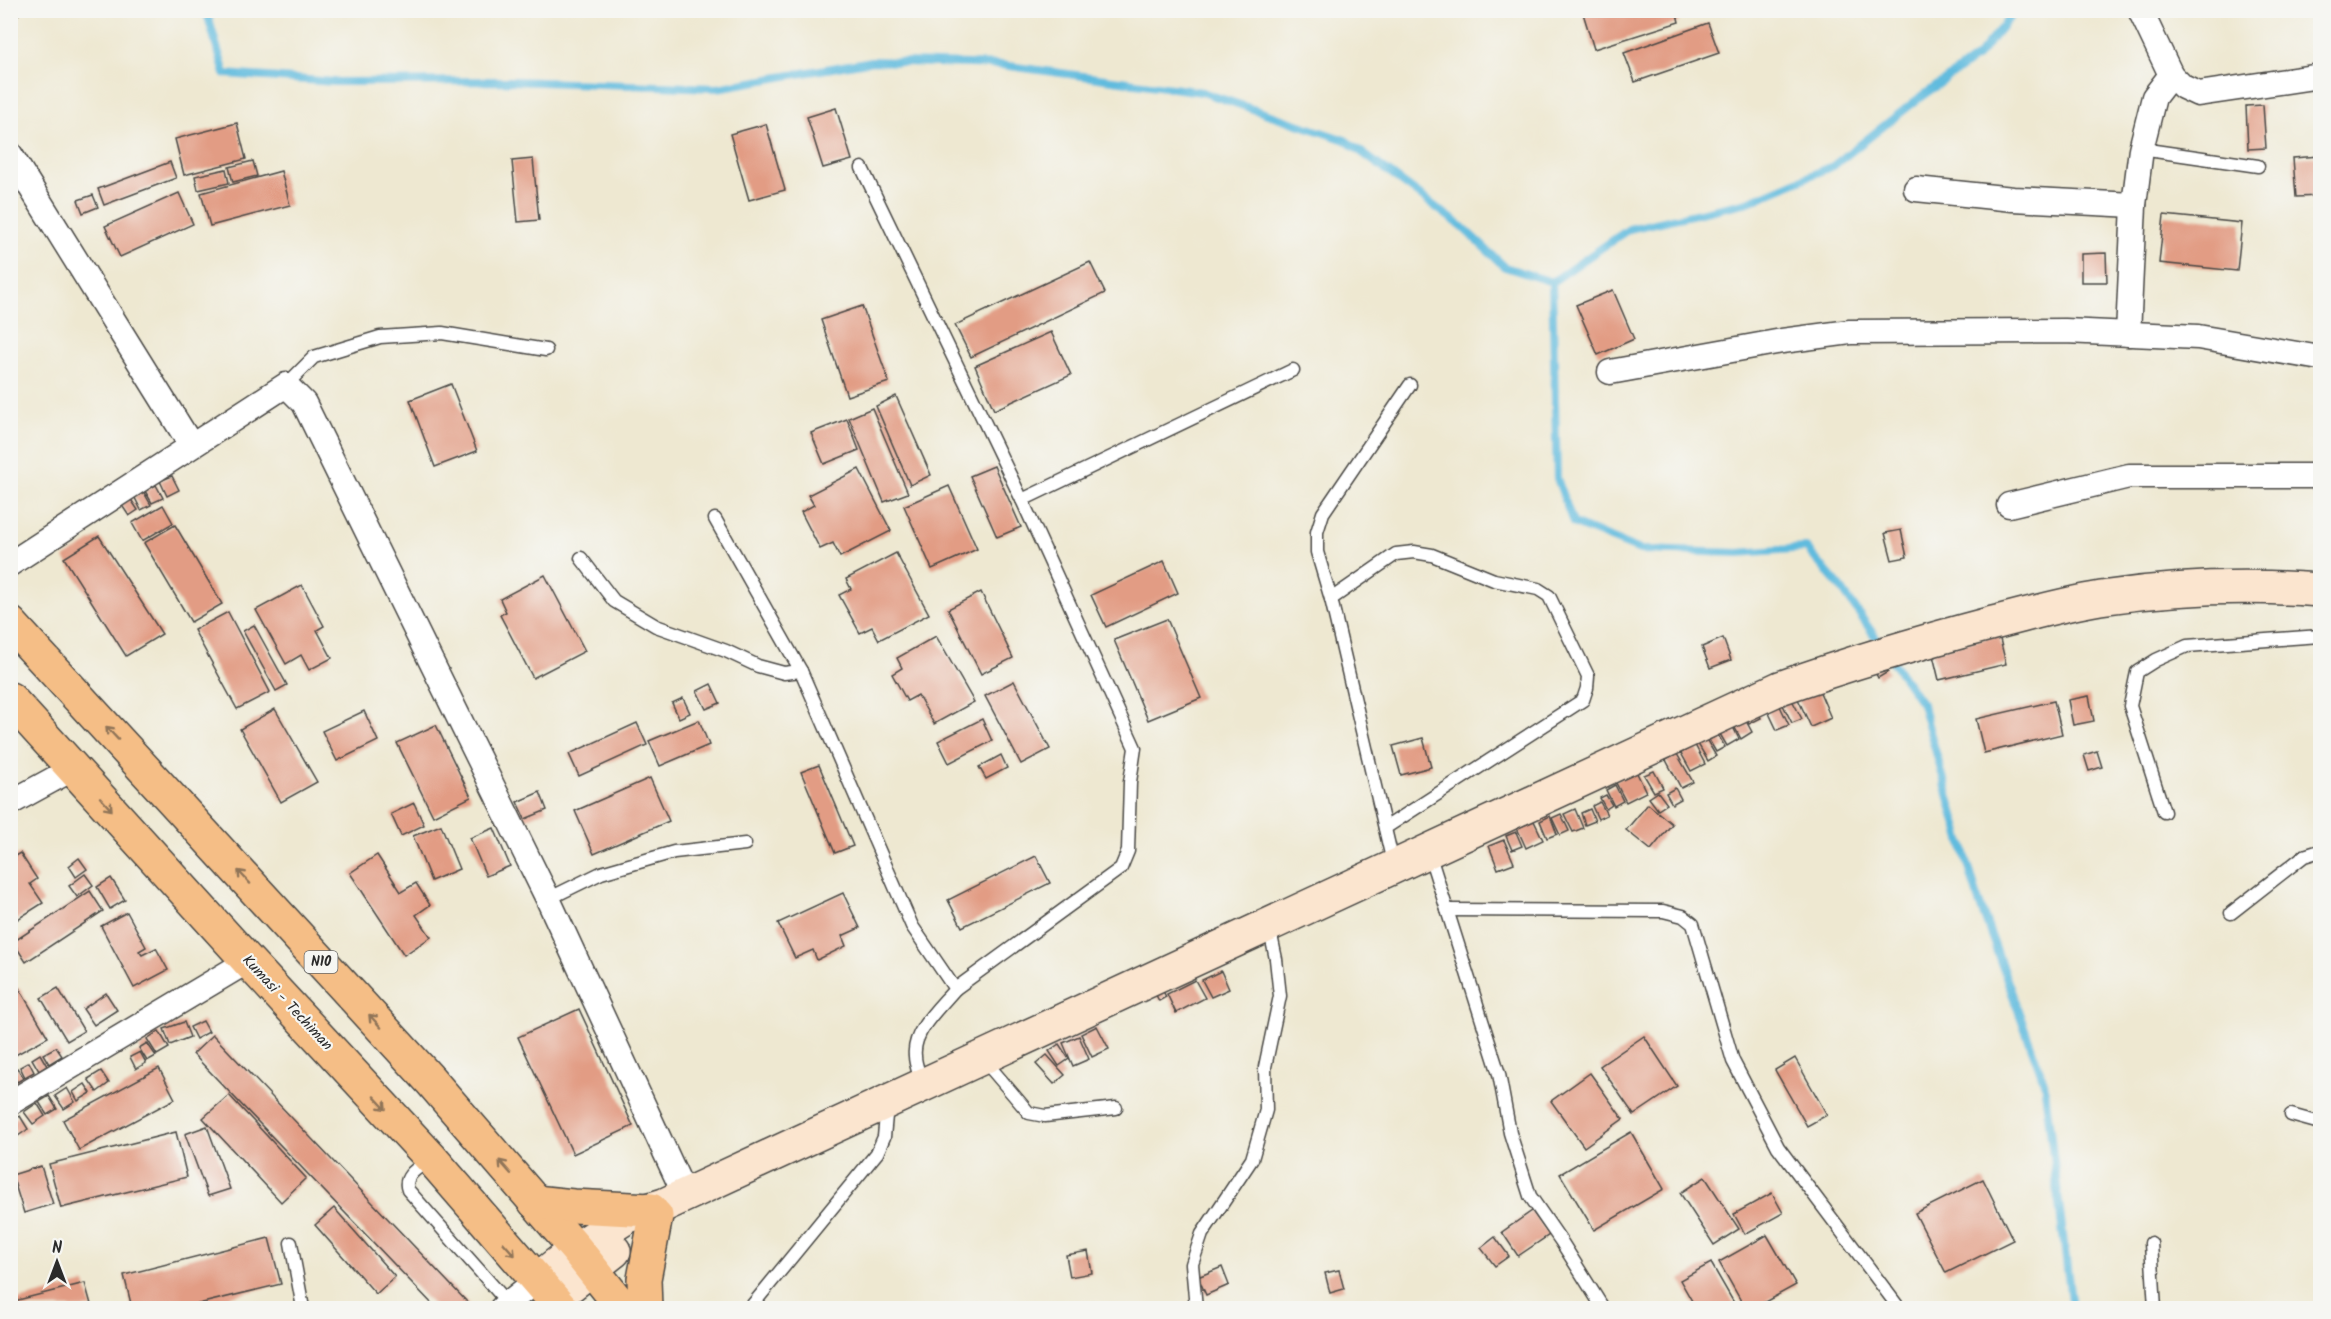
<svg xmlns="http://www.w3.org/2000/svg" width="2331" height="1319" font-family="Kalam,sans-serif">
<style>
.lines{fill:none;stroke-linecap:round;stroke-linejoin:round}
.stream{stroke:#60bbde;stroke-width:8}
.building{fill:#e29c84}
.lane-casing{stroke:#484744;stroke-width:15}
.street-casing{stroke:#484744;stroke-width:27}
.secondary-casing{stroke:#484744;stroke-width:36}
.highway-casing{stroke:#484744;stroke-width:36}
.lane{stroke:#fff;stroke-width:12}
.street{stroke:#fff;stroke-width:24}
.secondary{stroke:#fbe5cf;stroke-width:33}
.highway{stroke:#f5be86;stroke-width:33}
.oneway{stroke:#907458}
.labels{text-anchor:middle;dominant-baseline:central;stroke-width:4.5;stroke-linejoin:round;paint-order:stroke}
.shield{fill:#f6f6f2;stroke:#686867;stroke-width:1.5}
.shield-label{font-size:14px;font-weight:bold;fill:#2b2b2b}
.street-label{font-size:15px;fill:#2b2b2b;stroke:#f6f6f2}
</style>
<rect width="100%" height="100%" fill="#f6f6f2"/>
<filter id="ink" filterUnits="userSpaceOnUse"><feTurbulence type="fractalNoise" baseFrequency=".0167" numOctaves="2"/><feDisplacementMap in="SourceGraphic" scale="12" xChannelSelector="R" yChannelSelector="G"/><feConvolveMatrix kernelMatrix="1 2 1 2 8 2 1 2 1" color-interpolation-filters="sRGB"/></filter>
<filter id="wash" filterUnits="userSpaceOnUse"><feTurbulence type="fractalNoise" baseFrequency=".008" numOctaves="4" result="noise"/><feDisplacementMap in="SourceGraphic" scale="24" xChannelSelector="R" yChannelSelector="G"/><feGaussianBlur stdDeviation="1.35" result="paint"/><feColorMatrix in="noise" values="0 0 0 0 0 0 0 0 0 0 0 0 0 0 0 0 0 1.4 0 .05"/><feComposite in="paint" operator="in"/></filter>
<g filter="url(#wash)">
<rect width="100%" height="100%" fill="#eee8d1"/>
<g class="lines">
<g class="stream">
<polyline points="206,10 225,74 335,82 512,81 717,88 872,61 1001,65 1202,92 1345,140 1460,225 1505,267 1552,282 1629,229 1748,202 1833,166 1918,99 1977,57 2016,10"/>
<polyline points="1552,282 1557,478 1573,523 1640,550 1738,553 1806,548 1841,588 1881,645"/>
<polyline points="1891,660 1922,704 1979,902 2044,1082 2072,1308"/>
</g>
</g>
<g id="blocks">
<g class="building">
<polygon points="10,10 26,10 10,19"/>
<polygon points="1582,10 1676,10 1679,22 1594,49"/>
<polygon points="1708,23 1719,53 1635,82 1624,53"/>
<polygon points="2263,105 2266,148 2248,149 2246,106"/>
<polygon points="836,108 852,160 823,168 807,117"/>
<polygon points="237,123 246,159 184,175 175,139"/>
<polygon points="766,124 785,190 749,200 730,134"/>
<polygon points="2320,156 2320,196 2296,197 2293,158"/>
<polygon points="533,159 539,220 518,222 512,161"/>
<polygon points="253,161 257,176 233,182 229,167"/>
<polygon points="170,162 176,178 104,205 98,189"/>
<polygon points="226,169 229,183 198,190 195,176"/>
<polygon points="281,171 290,205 210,226 201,193"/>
<polygon points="179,193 193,224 120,257 105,226"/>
<polygon points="93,195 98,207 83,213 78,200"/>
<polygon points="2164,215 2242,223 2237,271 2159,263"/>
<polygon points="2106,253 2107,282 2081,282 2081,254"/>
<polygon points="1090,262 1105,293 971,357 955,325"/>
<polygon points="1613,290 1634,339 1598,355 1576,305"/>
<polygon points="862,306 889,382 847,396 821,320"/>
<polygon points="1051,332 1071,375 994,410 975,366"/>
<polygon points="451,384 477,451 435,467 410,400"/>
<polygon points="896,396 931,475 910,485 876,406"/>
<polygon points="872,408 908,493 884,502 849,418"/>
<polygon points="847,419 859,450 824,464 811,433"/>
<polygon points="994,466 1021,527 997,537 970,476"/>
<polygon points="859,469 891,531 840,557 833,543 820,549 801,512 814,505 808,495"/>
<polygon points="172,476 179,490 167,496 160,481"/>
<polygon points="156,485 163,498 152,503 145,491"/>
<polygon points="949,486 977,549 932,569 904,506"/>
<polygon points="143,491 151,505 141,510 134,496"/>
<polygon points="130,498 138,510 129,516 121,504"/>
<polygon points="163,505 173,523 142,541 132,523"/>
<polygon points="175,525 222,604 191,622 144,543"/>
<polygon points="1901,530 1907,557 1892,560 1885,533"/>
<polygon points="99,536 162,634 126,656 64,558"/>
<polygon points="896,553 929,614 879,640 872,627 860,633 839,595 851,589 846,579"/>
<polygon points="1164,561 1178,593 1106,627 1091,595"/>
<polygon points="545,575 585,651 533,678 500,615 506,612 500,599"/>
<polygon points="302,585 324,626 317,630 332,658 309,670 301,655 286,664 256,610"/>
<polygon points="981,592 1013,658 981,674 948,609"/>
<polygon points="228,612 270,692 237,709 194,630"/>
<polygon points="1167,619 1201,698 1148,720 1114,640"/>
<polygon points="254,625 287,685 276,691 243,631"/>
<polygon points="1999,635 2006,664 1939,680 1932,651"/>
<polygon points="936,636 974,702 934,724 918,695 907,701 892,674 902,668 897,658"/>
<polygon points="1723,638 1731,660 1710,668 1702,647"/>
<polygon points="1884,664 1888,672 1878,678 1874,670"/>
<polygon points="1014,681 1050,749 1021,764 985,696"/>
<polygon points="711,684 720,703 706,709 697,691"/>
<polygon points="1819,690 1831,718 1811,727 1798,699"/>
<polygon points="2089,696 2094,721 2073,725 2068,700"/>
<polygon points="683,698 690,713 679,718 672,703"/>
<polygon points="1791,698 1802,719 1792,723 1782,703"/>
<polygon points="2054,701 2062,734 1984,753 1976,719"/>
<polygon points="1779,704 1789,725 1777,730 1767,709"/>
<polygon points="275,709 317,782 281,802 240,729"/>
<polygon points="1756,709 1761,718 1749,724 1744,715"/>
<polygon points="364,711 378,741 337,761 322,731"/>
<polygon points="982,719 992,741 949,763 938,741"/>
<polygon points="1745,719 1752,732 1741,739 1734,726"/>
<polygon points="699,720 709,745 660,766 649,741"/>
<polygon points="637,723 647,745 579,776 569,754"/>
<polygon points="436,725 471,797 433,816 397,743"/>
<polygon points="1733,727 1739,739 1727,746 1720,734"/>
<polygon points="1718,735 1725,747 1716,752 1709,740"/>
<polygon points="1423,738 1431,767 1401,775 1393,746"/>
<polygon points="1706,739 1716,756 1708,761 1698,744"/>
<polygon points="1695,745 1705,764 1691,771 1681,753"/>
<polygon points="2097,751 2102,767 2089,771 2084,755"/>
<polygon points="1677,754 1693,782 1681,788 1666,760"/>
<polygon points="1001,755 1007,768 986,779 979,767"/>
<polygon points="819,765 853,846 835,853 801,772"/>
<polygon points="1636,771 1646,792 1626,802 1615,781"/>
<polygon points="1654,771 1663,788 1654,792 1644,775"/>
<polygon points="650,778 669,821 594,854 575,811"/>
<polygon points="1615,785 1623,801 1614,806 1606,790"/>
<polygon points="1675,788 1681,799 1672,804 1666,793"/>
<polygon points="540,792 547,810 525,819 517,802"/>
<polygon points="1658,792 1667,804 1658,810 1649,798"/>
<polygon points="1606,795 1612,805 1606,809 1600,798"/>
<polygon points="1600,802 1607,815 1598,819 1592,806"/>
<polygon points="414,803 424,825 401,836 391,814"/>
<polygon points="1648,804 1672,824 1651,850 1626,830"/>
<polygon points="1575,809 1583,828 1573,832 1564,814"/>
<polygon points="1590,809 1595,821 1585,825 1581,813"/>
<polygon points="1561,814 1569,831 1560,835 1552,818"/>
<polygon points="1550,816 1557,834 1547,838 1540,821"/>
<polygon points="1534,821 1543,840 1526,848 1517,828"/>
<polygon points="441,825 459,869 431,881 413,836"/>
<polygon points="494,828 510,866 486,876 470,838"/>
<polygon points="1516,832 1522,846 1512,850 1506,836"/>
<polygon points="1504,840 1514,863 1498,869 1489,846"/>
<polygon points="20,853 37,879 30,884 43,903 10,924 10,854 13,857"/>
<polygon points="377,855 401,892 416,883 430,905 416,915 431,937 404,955 350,873"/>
<polygon points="1036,856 1050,883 962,927 948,900"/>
<polygon points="79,858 87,869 76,877 69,866"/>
<polygon points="85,874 93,885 77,897 69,886"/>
<polygon points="111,878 125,900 110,909 97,887"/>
<polygon points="90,891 103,911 26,962 13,942"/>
<polygon points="843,893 860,928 842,936 846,946 817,960 813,950 795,958 778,923"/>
<polygon points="127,912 146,947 139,951 142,955 156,948 168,970 134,988 101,926"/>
<polygon points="1221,971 1229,989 1211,997 1202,980"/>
<polygon points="1195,980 1205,998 1176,1013 1167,994"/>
<polygon points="19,988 48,1037 10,1058 10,993"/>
<polygon points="58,988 84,1031 67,1041 41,998"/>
<polygon points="1162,989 1166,997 1159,1001 1155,993"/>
<polygon points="106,993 117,1010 94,1025 83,1009"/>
<polygon points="579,1009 633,1126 573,1154 518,1037"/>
<polygon points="203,1021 209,1032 196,1039 190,1027"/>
<polygon points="184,1022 190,1037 170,1045 164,1029"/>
<polygon points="1097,1026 1109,1049 1092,1057 1081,1034"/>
<polygon points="159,1031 169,1048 157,1055 147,1039"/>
<polygon points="213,1035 469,1304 465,1308 436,1308 193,1054"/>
<polygon points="1079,1036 1089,1059 1073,1066 1063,1043"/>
<polygon points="1644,1036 1677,1086 1634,1115 1600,1066"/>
<polygon points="147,1043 156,1056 147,1061 139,1048"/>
<polygon points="1059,1044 1069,1059 1059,1066 1049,1051"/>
<polygon points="56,1047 62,1056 49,1064 43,1054"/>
<polygon points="140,1052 146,1063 136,1069 130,1057"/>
<polygon points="40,1054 47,1066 39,1071 32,1059"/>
<polygon points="1047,1055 1065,1075 1054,1084 1036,1064"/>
<polygon points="1795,1058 1827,1115 1807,1126 1775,1070"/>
<polygon points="29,1062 34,1072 25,1077 20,1067"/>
<polygon points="17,1068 24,1078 17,1082 11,1072"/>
<polygon points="159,1068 175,1099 79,1150 63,1120"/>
<polygon points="101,1071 109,1083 97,1092 88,1079"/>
<polygon points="1590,1073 1623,1119 1584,1147 1551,1101"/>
<polygon points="85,1084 91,1093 78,1101 73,1092"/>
<polygon points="67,1088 75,1102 64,1109 55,1096"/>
<polygon points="229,1095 306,1178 281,1202 203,1118"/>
<polygon points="49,1096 57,1109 47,1115 39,1102"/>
<polygon points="37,1103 45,1116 33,1124 24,1112"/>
<polygon points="20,1116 28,1129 18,1136 10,1121"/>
<polygon points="207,1126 230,1189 208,1196 185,1134"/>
<polygon points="176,1132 187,1177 61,1208 49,1164"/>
<polygon points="1631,1132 1664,1189 1594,1230 1560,1174"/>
<polygon points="41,1166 53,1204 24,1213 12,1175"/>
<polygon points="1705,1177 1739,1229 1714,1245 1680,1193"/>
<polygon points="1983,1179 2013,1240 1946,1273 1915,1213"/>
<polygon points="1772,1193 1783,1213 1745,1234 1734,1214"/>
<polygon points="334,1208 395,1277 376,1294 315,1225"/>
<polygon points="1532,1211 1549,1235 1518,1256 1502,1232"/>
<polygon points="1767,1235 1796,1285 1754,1308 1745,1308 1719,1262"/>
<polygon points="1495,1237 1509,1256 1495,1266 1481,1248"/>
<polygon points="269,1238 281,1284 182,1308 132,1308 124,1275"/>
<polygon points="1088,1251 1092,1273 1070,1277 1066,1255"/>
<polygon points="1711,1263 1737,1308 1696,1308 1680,1280"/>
<polygon points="1222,1267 1229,1285 1206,1295 1198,1277"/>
<polygon points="1339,1270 1344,1289 1330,1293 1325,1273"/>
<polygon points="85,1283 92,1308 10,1308 10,1302"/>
<polygon points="366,1304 367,1308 351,1308"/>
</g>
</g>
</g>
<g filter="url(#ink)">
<use href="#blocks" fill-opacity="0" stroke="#484744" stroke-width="1.5"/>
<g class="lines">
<defs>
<g id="lane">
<polyline points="2141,149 2258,166"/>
<polyline points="862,168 1022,500 1135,748 1130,782 1128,851 1121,868 955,989"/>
<polyline points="286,385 314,357 380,337 442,333 546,350"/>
<polyline points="1022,500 1293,370"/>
<path d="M715 519 801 671 912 926 955 989C940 1007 912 1031 915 1056 915 1065 920 1075 922 1084"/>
<polyline points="581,558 614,601 656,626 726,651 758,666 784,673 801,671"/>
<polyline points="1331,599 1396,554 1414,552 1432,555 1494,580 1538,589 1549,596 1588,676 1587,688 1583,700 1385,828"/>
<polyline points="2164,812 2130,706 2137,672 2156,660 2187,646 2320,636"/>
<polyline points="1429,853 1499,1074 1510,1133 1530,1196 1561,1241 1603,1308"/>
<polyline points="1394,867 1331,599 1317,552 1317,532 1323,513 1410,385"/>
<polyline points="548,899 601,873 674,852 745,844"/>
<polyline points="1447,910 1663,911 1683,916 1693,924 1733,1061 1778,1147 1899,1308"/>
<polyline points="2231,913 2304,856 2320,851"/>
<polyline points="983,1059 1029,1113 1045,1116 1116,1108"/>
<polyline points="2291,1115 2320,1123"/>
<path d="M431 1159C420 1167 402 1175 408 1190L508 1303"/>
<polyline points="291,1243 303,1308"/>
<polyline points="2151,1243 2155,1308"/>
<polyline points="750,1308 877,1153 884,1137 887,1105"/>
<polyline points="1196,1308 1192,1264 1202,1234 1252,1159 1266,1110 1265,1067 1280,996 1276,959 1269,926"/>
</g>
<g id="street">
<polyline points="2140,10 2171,75 2183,87 2198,94 2320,76"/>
<polyline points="10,154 191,445"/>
<polyline points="1916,189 2013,199 2134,205"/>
<polyline points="2128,334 2134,205 2141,149 2154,97 2171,75"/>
<polyline points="1610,372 1782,341 1850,332 2065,331 2198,337 2320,358"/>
<polyline points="2009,505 2129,476 2320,476"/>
<polyline points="10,564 286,385 304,403 548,899 685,1195"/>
<polyline points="10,803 74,768"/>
<polyline points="10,1103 248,961"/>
<polyline points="502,1308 537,1280"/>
</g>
<g id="secondary">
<path d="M537 1280 576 1249 628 1216 664 1205 1780 688C1850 663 1921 642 1993 623 2030 614 2069 602 2108 597 2177 587 2251 585 2320 590"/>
<polyline points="553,1299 614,1251"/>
</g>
<g id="highway">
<polyline points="10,623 430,1080 576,1249 623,1308"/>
<polyline points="10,699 248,961 431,1158 561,1308"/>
<polyline points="535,1202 573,1206 651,1210"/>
<polyline points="645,1308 644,1279 656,1216"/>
</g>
</defs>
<use href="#lane" class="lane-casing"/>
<use href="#street" class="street-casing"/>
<use href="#secondary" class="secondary-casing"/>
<use href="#highway" class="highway-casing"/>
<use href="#lane" class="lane"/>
<use href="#street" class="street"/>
<use href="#secondary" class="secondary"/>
<use href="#highway" class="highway"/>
</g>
<defs><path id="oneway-shaft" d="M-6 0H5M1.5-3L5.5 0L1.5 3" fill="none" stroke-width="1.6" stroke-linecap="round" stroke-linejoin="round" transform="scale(1.5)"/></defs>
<g class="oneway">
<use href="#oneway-shaft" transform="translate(112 733) rotate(-133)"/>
<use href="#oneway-shaft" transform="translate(106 804) rotate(48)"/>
<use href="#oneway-shaft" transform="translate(244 877) rotate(-133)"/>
<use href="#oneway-shaft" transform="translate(375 1021) rotate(-133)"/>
<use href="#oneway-shaft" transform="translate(380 1103) rotate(47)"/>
<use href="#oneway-shaft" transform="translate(505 1167) rotate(-131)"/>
<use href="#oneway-shaft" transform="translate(509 1249) rotate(48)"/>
</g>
</g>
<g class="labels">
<rect class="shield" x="304.5" y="951" width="33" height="22" rx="4.5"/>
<g class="shield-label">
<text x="321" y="962">N10</text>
</g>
<g class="street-label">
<text transform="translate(287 1003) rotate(47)">Kumasi - Techiman</text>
</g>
</g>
<rect width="2331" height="1319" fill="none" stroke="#f6f6f2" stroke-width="36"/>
<g transform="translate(57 1262)" stroke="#f6f6f2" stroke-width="4.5" paint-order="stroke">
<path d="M0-4.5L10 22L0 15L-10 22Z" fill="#2b2b2b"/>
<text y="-9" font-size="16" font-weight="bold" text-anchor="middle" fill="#2b2b2b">N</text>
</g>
</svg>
